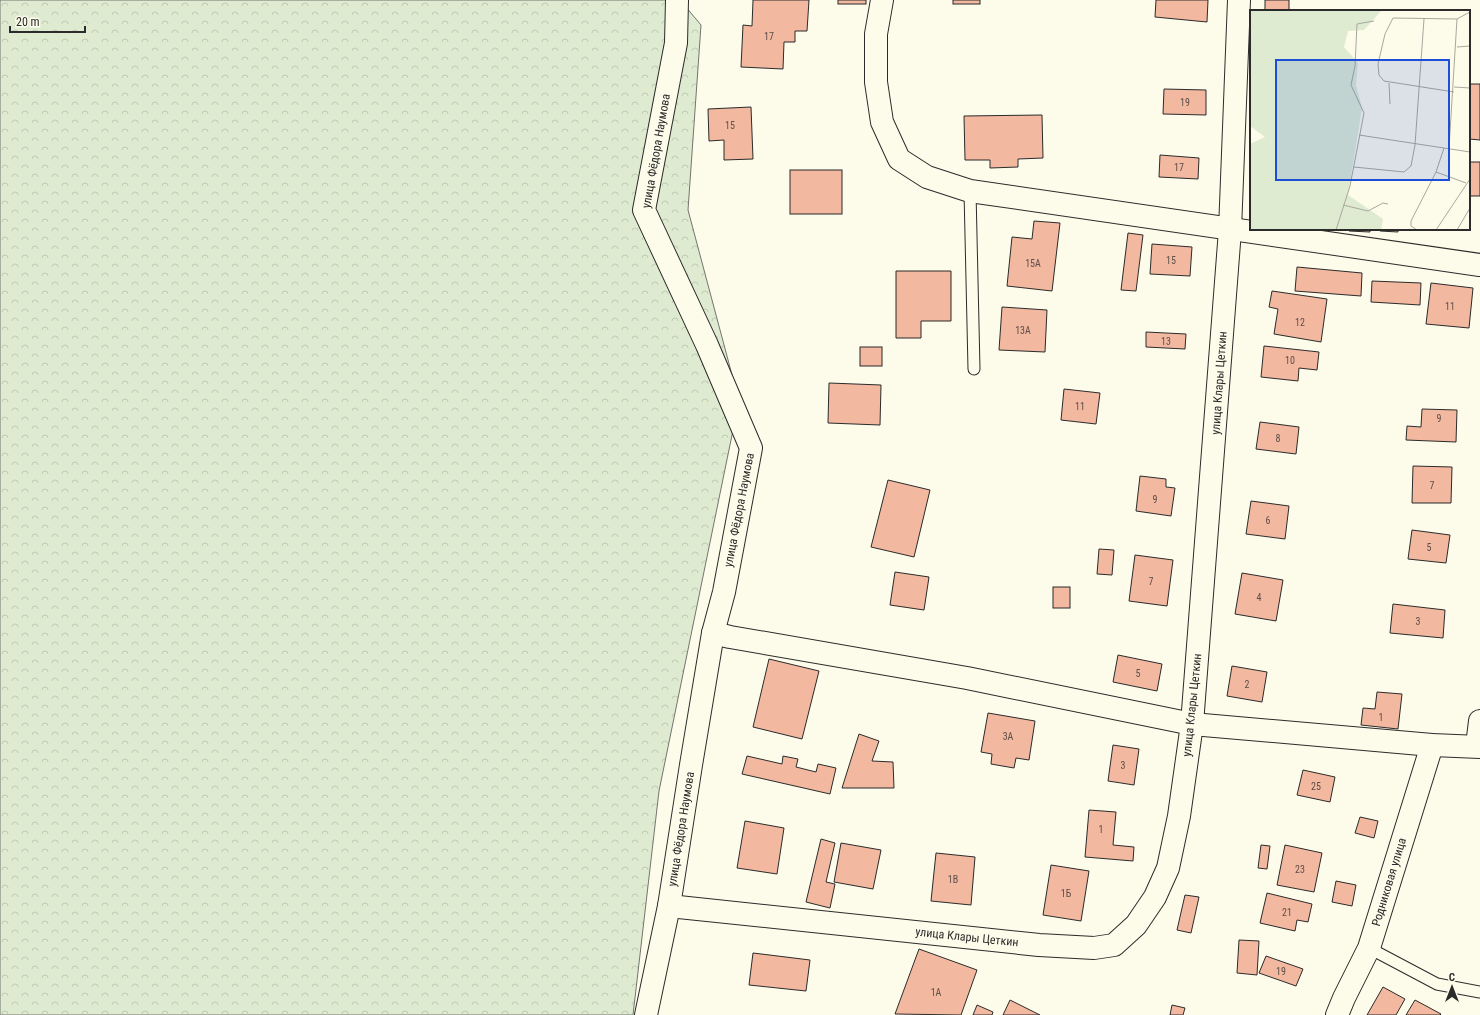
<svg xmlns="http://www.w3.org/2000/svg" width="1480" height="1015" font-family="'Roboto Condensed',sans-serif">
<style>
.forest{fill:url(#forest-crowns);stroke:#74746e}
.building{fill:#f2b8a0;stroke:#2b2b2b}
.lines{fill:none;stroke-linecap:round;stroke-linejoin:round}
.service-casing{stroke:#2b2b2b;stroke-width:13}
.minor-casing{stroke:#2b2b2b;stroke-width:24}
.service{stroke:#fdfbea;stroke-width:11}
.minor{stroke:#fdfbea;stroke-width:22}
.labels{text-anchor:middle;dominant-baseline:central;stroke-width:3;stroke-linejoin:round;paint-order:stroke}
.number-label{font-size:10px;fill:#5d4e48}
.street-label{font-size:12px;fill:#2b2b2b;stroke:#fdfbea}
.inset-road{fill:none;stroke:#a9a89e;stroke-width:1}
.view{fill:#1d4ed8;fill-opacity:0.15;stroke:#1d4ed8;stroke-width:2}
.inset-edge{fill:none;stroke:#2b2b2b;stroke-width:2}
</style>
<defs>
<pattern id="forest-crowns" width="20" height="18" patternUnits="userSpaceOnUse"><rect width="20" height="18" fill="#deebd1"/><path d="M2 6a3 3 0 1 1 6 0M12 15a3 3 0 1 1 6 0" fill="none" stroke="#bfcab4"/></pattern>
</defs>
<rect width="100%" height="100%" fill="#fdfbea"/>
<polygon class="forest" points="0,0 680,0 701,25 688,210 739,401 659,791 633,1015 0,1015"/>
<g class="building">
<polygon points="753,0 809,0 807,31 795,31 795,42 784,42 783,69 741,67 743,25 752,26"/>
<rect x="838" y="0" width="28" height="4"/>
<rect x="953" y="0" width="27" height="4"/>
<polygon points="1156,0 1208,0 1207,22 1155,17"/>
<rect x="1265" y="0" width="24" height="11"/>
<polygon points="1469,84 1480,84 1480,140 1469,139"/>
<polygon points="1164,89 1206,90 1206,115 1163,114"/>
<polygon points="751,107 753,159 724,160 724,140 709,141 708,109"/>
<polygon points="1042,115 1043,158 1018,159 1018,167 990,168 990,160 965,160 964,116"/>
<polygon points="1160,155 1199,158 1198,179 1159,177"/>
<rect x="1469" y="162" width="11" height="34"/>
<rect x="790" y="170" width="52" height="44"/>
<polygon points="1034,221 1060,223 1052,291 1007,286 1012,237 1032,239"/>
<polygon points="1349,229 1370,229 1370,232 1349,231"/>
<polygon points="1380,229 1398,229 1398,232 1380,231"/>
<polygon points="1128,233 1143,235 1136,291 1121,290"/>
<polygon points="1152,244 1192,247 1190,276 1150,274"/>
<polygon points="1297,267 1362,273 1361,296 1295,291"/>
<polygon points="896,271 951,271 951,321 921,321 921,338 896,338"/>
<polygon points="1372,281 1421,283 1420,305 1371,302"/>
<polygon points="1431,283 1473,288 1469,328 1426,324"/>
<polygon points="1272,291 1327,299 1321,342 1274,334 1278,309 1269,307"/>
<polygon points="1002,307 1047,310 1045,352 999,350"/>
<polygon points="1146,332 1186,334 1185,349 1146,347"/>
<polygon points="1264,346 1319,352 1317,370 1299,368 1298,381 1261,377"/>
<rect x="860" y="347" width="22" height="19"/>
<polygon points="829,383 881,385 880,425 828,423"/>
<polygon points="1064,389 1100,393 1096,424 1061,420"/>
<polygon points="1422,409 1457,410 1456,442 1406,440 1407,426 1421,427"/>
<polygon points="1260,422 1299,427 1296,454 1256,449"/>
<polygon points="1413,466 1452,467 1451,503 1412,503"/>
<polygon points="1140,476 1166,479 1166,487 1175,488 1171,516 1136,511"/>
<polygon points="888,480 930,490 914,557 871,547"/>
<polygon points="1251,501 1289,506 1285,539 1246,534"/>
<polygon points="1412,530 1450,535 1446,563 1408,559"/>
<polygon points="1099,549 1114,550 1112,575 1097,574"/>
<polygon points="1135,555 1173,560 1167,606 1129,601"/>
<polygon points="895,572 929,577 924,610 890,605"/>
<polygon points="1242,573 1283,580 1276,621 1235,614"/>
<rect x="1053" y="587" width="17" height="21"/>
<polygon points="1393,604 1445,610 1443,638 1390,633"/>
<polygon points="1118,655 1162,664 1157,691 1113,682"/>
<polygon points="769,659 819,671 802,739 753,727"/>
<polygon points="1232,666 1267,672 1262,702 1227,696"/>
<polygon points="1377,692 1402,694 1398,729 1361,725 1363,708 1375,709"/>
<polygon points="988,713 1035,721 1029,760 1016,758 1014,768 991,764 992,754 981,752"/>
<polygon points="859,734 879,741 872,761 893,762 894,788 842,788"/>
<polygon points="1113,745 1139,749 1134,785 1108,781"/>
<polygon points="747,756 782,764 783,756 798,759 796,767 816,772 818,764 836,768 830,794 742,774"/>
<polygon points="1303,770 1335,777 1330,802 1297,795"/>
<polygon points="1089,810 1116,812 1113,845 1134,847 1133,861 1085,857"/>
<polygon points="1360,817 1378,821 1374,838 1355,833"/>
<polygon points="745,821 784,828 777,874 737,868"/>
<polygon points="821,839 835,843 826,882 835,884 830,908 806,902"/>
<polygon points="841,843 881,850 873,889 834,882"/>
<polygon points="1261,845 1270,846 1267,869 1258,868"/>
<polygon points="1285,845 1322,853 1314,892 1277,885"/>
<polygon points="936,853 975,857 971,905 931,901"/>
<polygon points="1051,865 1089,871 1081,921 1043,915"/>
<polygon points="1336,881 1356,885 1352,906 1332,902"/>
<polygon points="1267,893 1312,904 1308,922 1297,920 1295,931 1260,923"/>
<polygon points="1185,895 1199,897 1191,933 1177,930"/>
<polygon points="1239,940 1259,941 1257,975 1237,973"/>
<polygon points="919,949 977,970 961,1015 895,1014"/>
<polygon points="753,953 810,960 806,991 749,985"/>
<polygon points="1266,956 1303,969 1296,986 1259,973"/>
<polygon points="1383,987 1405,999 1396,1015 1367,1015"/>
<polygon points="1010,1000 1040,1015 1003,1015"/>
<polygon points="1415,1000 1441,1014 1440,1015 1406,1015"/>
<polygon points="977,1005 993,1012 992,1015 973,1015"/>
<polygon points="1172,1005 1185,1008 1183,1015 1170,1015"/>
</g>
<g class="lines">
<defs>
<g id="service">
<polyline points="970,191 974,369"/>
<polyline points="1369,948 1437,984 1480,992"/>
</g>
<g id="minor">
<polyline points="882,0 876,34 876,82 882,122 899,159 927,177 970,191 1480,265"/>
<polyline points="713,633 730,637 967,678 1192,724 1432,745 1480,747"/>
<polyline points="1477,746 1480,721"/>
<polyline points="669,906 1039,945 1094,948 1114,945 1136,925 1155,897 1168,868 1179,816 1192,724 1230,230 1239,0"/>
<polyline points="646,1015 669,906 691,765 713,633 724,592 751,448 707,345 644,210 676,43 677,0"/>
<polyline points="1337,1015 1344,998 1369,948 1432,745"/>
</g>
</defs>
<use href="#service" class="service-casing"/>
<use href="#minor" class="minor-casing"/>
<use href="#service" class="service"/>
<use href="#minor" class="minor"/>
</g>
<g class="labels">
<g class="number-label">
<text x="769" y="36">17</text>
<text x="1185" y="102">19</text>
<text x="730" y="125">15</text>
<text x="1179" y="167">17</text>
<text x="1171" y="260">15</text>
<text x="1033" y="263">15А</text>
<text x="1450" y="306">11</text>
<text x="1300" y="322">12</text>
<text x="1023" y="330">13А</text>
<text x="1166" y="341">13</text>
<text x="1290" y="360">10</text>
<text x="1080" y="406">11</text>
<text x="1439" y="418">9</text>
<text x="1278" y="438">8</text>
<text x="1432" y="485">7</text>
<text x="1155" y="499">9</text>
<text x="1268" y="520">6</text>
<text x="1429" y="547">5</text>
<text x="1151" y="581">7</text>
<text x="1259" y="597">4</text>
<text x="1418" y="621">3</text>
<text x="1138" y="673">5</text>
<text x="1247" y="684">2</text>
<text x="1381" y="717">1</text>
<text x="1008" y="736">3А</text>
<text x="1123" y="765">3</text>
<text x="1316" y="786">25</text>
<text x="1101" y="829">1</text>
<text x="1300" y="869">23</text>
<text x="953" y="879">1В</text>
<text x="1066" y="893">1Б</text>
<text x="1287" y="912">21</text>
<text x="1281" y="971">19</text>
<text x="936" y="992">1А</text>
</g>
<g class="street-label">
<text transform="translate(656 151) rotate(-80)">улица Фёдора Наумова</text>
<text transform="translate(1219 383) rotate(-86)">улица Клары Цеткин</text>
<text transform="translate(739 510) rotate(-79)">улица Фёдора Наумова</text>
<text transform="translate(1192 705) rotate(-84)">улица Клары Цеткин</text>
<text transform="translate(681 829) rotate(-81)">улица Фёдора Наумова</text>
<text transform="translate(1389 882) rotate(-73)">Родниковая улица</text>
<text transform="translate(967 937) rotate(6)">улица Клары Цеткин</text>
</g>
</g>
<g transform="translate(1250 10)">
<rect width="220" height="220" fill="#fdfbea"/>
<path d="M0 0H132L114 20 98 21 94 37 108 53 106 75 112 98 98 185 133 209 131 220H0V134L15 127 0 116Z" fill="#deebd1"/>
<path class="inset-road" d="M207 9 220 2M207 37 220 36M139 73 140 94M204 77 220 78M204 82 134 71 129 65 128 54 135 24 143 8 207 9M109 125 220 142M199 138 207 9M104 157 154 162 161 156 165 135 174 9M186 162 216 173M93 195 118 201 133 193 138 194M86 220 100 176 114 103 101 75 105 56 107 14 124 11M167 220 161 216V211L186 162 194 138M186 220 220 169M207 220 220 198"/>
<path class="view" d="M26 50H199V170H26Z"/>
<rect width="220" height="220" class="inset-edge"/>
</g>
<g transform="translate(1452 987)" stroke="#fdfbea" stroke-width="3" paint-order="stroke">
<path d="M0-3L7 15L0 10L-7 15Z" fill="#2b2b2b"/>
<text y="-6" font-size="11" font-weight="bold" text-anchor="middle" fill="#2b2b2b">С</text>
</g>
<path d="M10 26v6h75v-6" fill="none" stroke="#2b2b2b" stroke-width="2"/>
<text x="16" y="26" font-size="12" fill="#2b2b2b" stroke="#fdfbea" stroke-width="3" paint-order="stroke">20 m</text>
</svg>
